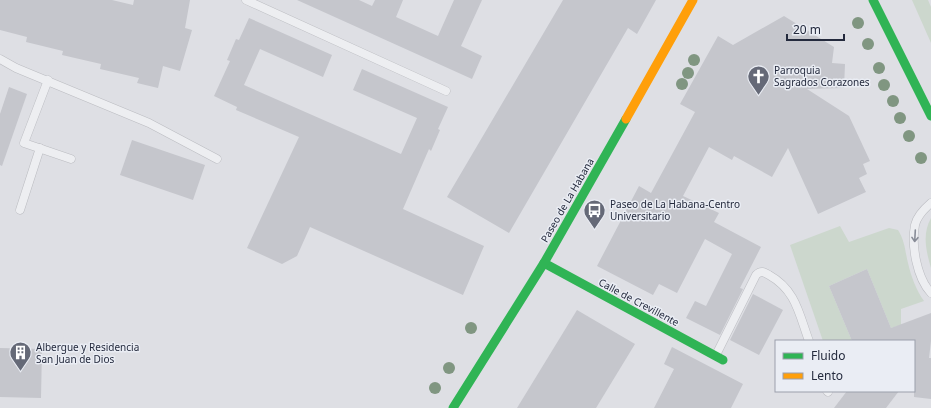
<svg xmlns="http://www.w3.org/2000/svg" width="931" height="408" font-family="'Noto Sans',sans-serif">
<style>
.green{fill:#ccd7cd}
.building{fill:#c5c6cc}
.lines{fill:none;stroke-linecap:round;stroke-linejoin:round}
.lane-casing{stroke:#bbbcc1;stroke-width:9}
.lane{stroke:#edeef1;stroke-width:8}
.fast{stroke:#30b455;stroke-width:9}
.slow{stroke:#ff9f0a;stroke-width:9}
.tree{fill:#809681}
.oneway{stroke:#888c97}
.labels{text-anchor:middle;dominant-baseline:central;stroke-width:3;stroke-linejoin:round;paint-order:stroke}
.poi-label{font-size:10px;fill:#242a3d;stroke:#eaedf4;text-anchor:start}
.street-label{font-size:10px;fill:#242a3d;stroke:#eaedf4}
</style>
<rect width="100%" height="100%" fill="#dedfe4"/>
<g class="green">
<polygon points="912,0 928,0 931,7 931,43"/>
<path d="M931 218V268C926 251 922 234 931 218Z"/>
<path d="M840 226 849 242 889 228 898 230C905 241 905 251 908 263 911 276 916 290 924 301L901 309V325L891 328 867 269 829 286 852 341H823L790 245Z"/>
</g>
<g class="building">
<polygon points="0,0 112,0 133,5 134,0 190,0 185,28 192,30 180,71 163,66 158,88 137,83 139,78 100,69 101,64 62,55 63,51 26,42 27,37 0,30"/>
<polygon points="297,0 359,0 372,6 375,0 403,0 396,17 438,36 454,0 482,0 461,46 482,56 472,79"/>
<polygon points="563,0 656,0 637,34 628,28 509,233 447,197"/>
<polygon points="784,16 834,47 832,63 845,64 844,88 807,89 849,116 870,161 863,164 867,174 859,178 866,192 818,214 788,148 772,177 734,156 732,160 709,147 683,196 719,213 714,222 761,247 740,288 743,289 720,335 686,318 695,301 706,306 732,254 705,239 677,293 659,284 653,295 597,266 639,186 651,193 695,112 680,104 718,36 733,45"/>
<polygon points="249,18 332,55 323,77 260,49 244,85 401,154 417,118 353,90 362,69 448,107 438,129 440,130 431,151 429,149 403,209 484,246 463,295 310,227 297,256 282,264 247,248 299,137 236,110 237,107 214,96 230,61 227,60 236,39 239,40"/>
<polygon points="9,87 27,94 2,166 0,165 0,114"/>
<polygon points="132,140 205,165 193,200 120,175"/>
<polygon points="867,269 891,328 931,313 931,341 929,358 931,358 931,399 914,397 914,341 852,341 829,286"/>
<polygon points="753,294 783,310 759,355 730,340"/>
<polygon points="577,310 635,344 596,408 517,408"/>
<polygon points="672,347 743,384 731,408 654,408 674,369 664,364"/>
<polygon points="0,348 42,349 41,398 0,397"/>
<polygon points="847,391 899,391 886,408 834,408"/>
</g>
<g class="lines">
<defs>
<g id="lane">
<polyline points="246,0 446,91"/>
<polyline points="0,59 16,68 149,123 217,159"/>
<polyline points="48,80 24,143 71,159"/>
<path d="M931 203C924 209 917 216 915 225 911 246 917 278 931 293"/>
<polyline points="20,210 40,148"/>
<path d="M716 355 756 275C761 270 764 272 769 275 796 290 799 314 809 341"/>
<polyline points="827,391 828,392"/>
</g>
</defs>
<use href="#lane" class="lane-casing"/>
<use href="#lane" class="lane"/>
<g class="fast">
<polyline points="873,0 931,116"/>
<polyline points="544,263 723,360"/>
<polyline points="453,408 544,263 626,119"/>
</g>
<polyline class="slow" points="626,119 693,0"/>
</g>
<g class="tree">
<circle cx="858" cy="23" r="6"/>
<circle cx="868" cy="44" r="6"/>
<circle cx="694" cy="60" r="6"/>
<circle cx="879" cy="68" r="6"/>
<circle cx="688" cy="73" r="6"/>
<circle cx="682" cy="84" r="6"/>
<circle cx="884" cy="85" r="6"/>
<circle cx="893" cy="101" r="6"/>
<circle cx="900" cy="118" r="6"/>
<circle cx="909" cy="136" r="6"/>
<circle cx="921" cy="158" r="6"/>
<circle cx="471" cy="328" r="6"/>
<circle cx="449" cy="368" r="6"/>
<circle cx="435" cy="388" r="6"/>
</g>
<defs><path id="oneway-shaft" d="M-6 0H5M1.5-3L5.5 0L1.5 3" fill="none" stroke-width="1.6" stroke-linecap="round" stroke-linejoin="round"/></defs>
<use class="oneway" href="#oneway-shaft" transform="translate(915 236) rotate(93)"/>
<defs>
<symbol id="church-pin" viewBox="-11 -11 22 30"><path d="M0 17L-7.5 6A9.5 9.5 0 1 1 7.5 6Z" fill="#656977" stroke="#eaedf4"/><path d="M-1.2-6h2.4v3.5h3.3v2.4h-3.3V6h-2.4V-.1h-3.3v-2.4h3.3Z" fill="#fff"/></symbol>
<symbol id="bus-pin" viewBox="-11 -11 22 30"><path d="M0 17L-7.5 6A9.5 9.5 0 1 1 7.5 6Z" fill="#656977" stroke="#eaedf4"/><path d="M-5-6H5V4H4V6H2V4H-2V6H-4V4H-5ZM-3.5-4V0h7V-4ZM-3.5 1.2v1.5H-2V1.2ZM2 1.2v1.5H3.5V1.2Z" fill="#fff"/></symbol>
<symbol id="building-pin" viewBox="-11 -11 22 30"><path d="M0 17L-7.5 6A9.5 9.5 0 1 1 7.5 6Z" fill="#656977" stroke="#eaedf4"/><path d="M-4-6H4V6H1V3H-1V6H-4ZM-2.5-4.3h1.7v1.8h-1.7ZM.8-4.3h1.7v1.8H.8ZM-2.5-1h1.7V.8h-1.7ZM.8-1h1.7V.8H.8Z" fill="#fff"/></symbol>
</defs>
<g fill-rule="evenodd">
<use href="#church-pin" x="746" y="64" width="25" height="34"/>
<use href="#bus-pin" x="582" y="198" width="25" height="34"/>
<use href="#building-pin" x="8" y="340" width="25" height="34"/>
</g>
<g class="labels">
<g class="poi-label">
<text x="774" y="70">Parroquia<tspan x="774" dy="12">Sagrados Corazones</tspan></text>
<text x="610" y="204">Paseo de La Habana-Centro<tspan x="610" dy="12">Universitario</tspan></text>
<text x="36" y="347">Albergue y Residencia<tspan x="36" dy="12">San Juan de Dios</tspan></text>
</g>
<g class="street-label">
<text transform="translate(567 200) rotate(-60)">Paseo de La Habana</text>
<text transform="translate(639 302) rotate(28)">Calle de Crevillente</text>
</g>
</g>
<rect x="775" y="340" width="140" height="52" fill="#eaedf4" stroke="#9b9fab"/>
<rect x="783" y="353" width="20" height="6" fill="#30b455" stroke="#9b9fab"/>
<text x="811" y="360" font-size="12" fill="#242a3d">Fluido</text>
<rect x="783" y="373" width="20" height="6" fill="#ff9f0a" stroke="#9b9fab"/>
<text x="811" y="380" font-size="12" fill="#242a3d">Lento</text>
<path d="M787 34v6h57v-6" fill="none" stroke="#242a3d" stroke-width="2"/>
<text x="793" y="34" font-size="12" fill="#242a3d" stroke="#eaedf4" stroke-width="3" paint-order="stroke">20 m</text>
</svg>
